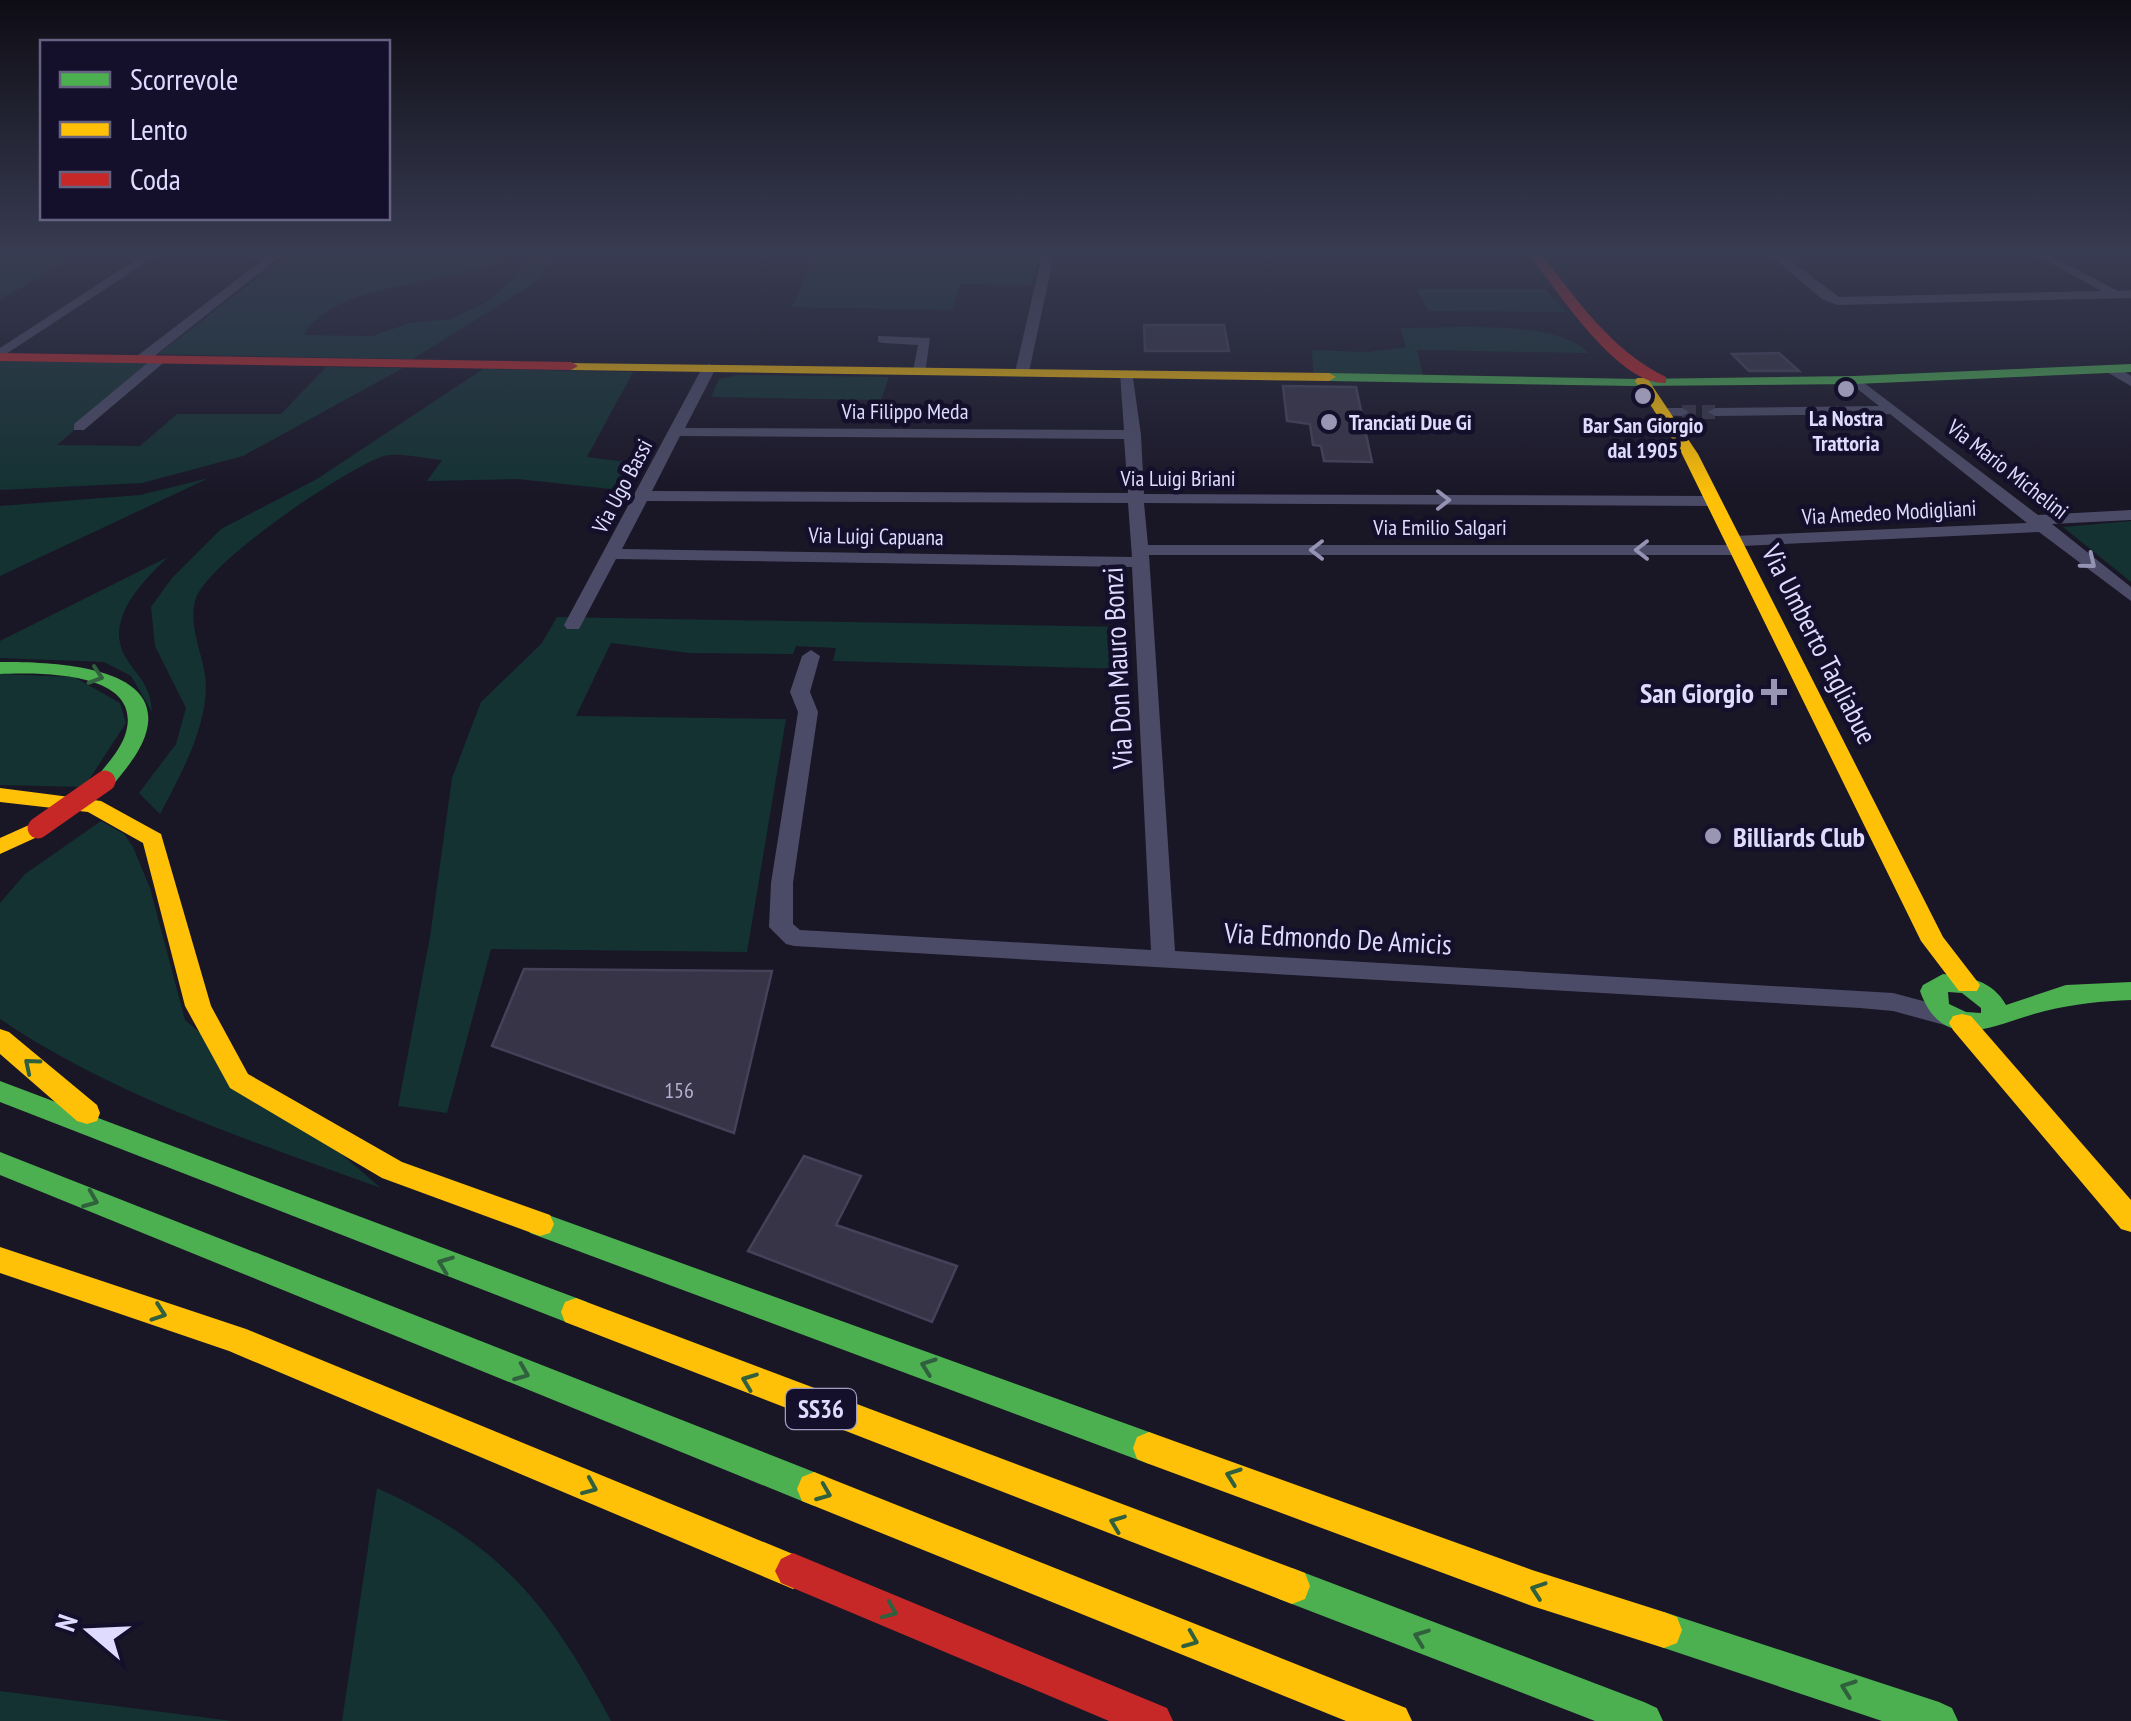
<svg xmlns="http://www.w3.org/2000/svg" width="2131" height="1721" font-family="'PT Sans Narrow',sans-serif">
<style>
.green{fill:#143232}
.building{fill:#383447;stroke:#454158;stroke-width:2.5}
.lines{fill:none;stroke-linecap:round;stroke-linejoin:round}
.street-tunnel{stroke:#373447;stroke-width:14;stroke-dasharray:14 6;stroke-linecap:butt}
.street{fill:#4c4b67;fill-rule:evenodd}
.fast{fill:#4caf50;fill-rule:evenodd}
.slow{fill:#ffc107;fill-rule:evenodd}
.jam{fill:#c62828;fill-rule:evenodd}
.jam-bridge{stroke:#c62828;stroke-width:21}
.oneway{stroke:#9593b3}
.oneway2{stroke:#30603e}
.poi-dot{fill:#9996b3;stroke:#14102c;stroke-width:4}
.labels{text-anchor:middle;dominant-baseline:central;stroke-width:9;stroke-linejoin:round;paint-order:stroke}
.far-street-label{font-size:22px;fill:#dedbff;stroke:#14102c}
.far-poi-label{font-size:22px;font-weight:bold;fill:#dedbff;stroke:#14102c}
.number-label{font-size:22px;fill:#b4b1d1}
.shield{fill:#14102c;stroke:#a19ec0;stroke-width:2.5}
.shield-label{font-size:25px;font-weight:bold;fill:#dedbff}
.street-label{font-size:28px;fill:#dedbff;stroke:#14102c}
.poi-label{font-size:28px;font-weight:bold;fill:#dedbff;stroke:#14102c;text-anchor:end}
</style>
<rect width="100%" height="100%" fill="#191626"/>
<g class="green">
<polygon points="0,255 56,255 68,260 0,300"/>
<path d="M288 255H486L506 260C453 283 332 283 304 335L372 336 410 323 451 319 491 300 534 258 550 259 539 280 413 359 158 354Z"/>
<polygon points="816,256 1039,258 1032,285 960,284 952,310 792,307"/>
<polygon points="1417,289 1545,289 1566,312 1428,311"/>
<path d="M1400 328C1447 329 1557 318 1588 353L1417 350 1423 375 1313 373 1312 350 1368 352 1406 347Z"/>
<polygon points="0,361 153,362 57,445 140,446 177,414 281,414 326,367 403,368 243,456 142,483 0,490"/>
<path d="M483 369 633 372 587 457 642 464 628 491 518 479 427 481 442 460C425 459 396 451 381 457 343 471 205 563 195 601 188 629 205 658 206 685 206 730 180 776 160 814L139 793 176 744 186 708 155 646 151 607 172 578 221 529 317 479Z"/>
<polygon points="737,375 889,377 881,400 711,397 719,379"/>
<polygon points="209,478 0,576 0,506 140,495"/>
<polygon points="2131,521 2131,582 2063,527"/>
<path d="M168 557C147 577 113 610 120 643 125 669 150 675 152 712L131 676 104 662 0 658V641Z"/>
<polygon points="557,617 1127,627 1128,669 833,661 836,648 796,646 793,654 689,653 611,643 576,716 786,719 747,952 491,949 447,1113 398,1106 430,937 452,778 481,702 542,643"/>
<polygon points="0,674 74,677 120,703 126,723 84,787 0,785"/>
<path d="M101 821 124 834 133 847 150 888 185 1020 381 1188C252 1141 115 1097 0 1019V903L25 874Z"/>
<path d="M377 1488C501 1544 548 1603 611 1721H342Z"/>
<polygon points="0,1691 232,1721 0,1721"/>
</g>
<g class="building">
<polygon points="1144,325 1224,325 1229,351 1145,351"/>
<polygon points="1779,353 1799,371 1749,371 1732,354"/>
<polygon points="1283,386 1356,387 1372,462 1324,461 1321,446 1313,445 1310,424 1287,421"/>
<polygon points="524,969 772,971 734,1133 492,1046"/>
<polygon points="804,1156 861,1176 836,1225 957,1266 932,1322 748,1251"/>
</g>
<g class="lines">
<polyline class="street-tunnel" points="1682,412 1715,412"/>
<g class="street">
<polygon points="143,255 157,255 0,358 0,348"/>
<polygon points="269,255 282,255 147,362 137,362 137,356"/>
<polygon points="1042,255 1054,255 1029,372 1022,376 1015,372"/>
<polygon points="1770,255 1783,255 1839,297 2102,291 2035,255 2049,255 2118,291 2131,290 2131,298 1837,305 1822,299"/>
<polygon points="878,336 930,338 925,374 913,371 918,345 883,343 878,342"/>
<polygon points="156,356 168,359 84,430 74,430 74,424"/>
<path d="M709 364 716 368 685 428 1124 430 1120 374 1132 371 1141 435 1144 494 1714 496 1722 501 1714 506 1144 503 1148 545H1729L1726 541 1734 536 2027 523 1890 414 1715 416 1708 412 1715 408 1879 406 1850 383V377L1855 376 2038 515 2131 510V520L2052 524 2131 587V601L2039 532 1742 546 1747 550 1739 555H1149L1175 951 1893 993 1957 1010 1961 1017 1957 1024 1948 1026 1893 1011 1860 1008 794 946 786 944 769 927 771 883 798 712 790 692 802 656 811 650 820 656 810 692 818 712 793 883V924L800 930 1151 950 1132 567 616 559 579 629H567L564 625 702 368ZM680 436 1124 439 1128 493 652 491ZM647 501 1128 503 1132 557 622 549Z"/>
<polygon points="2105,365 2115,365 2131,376 2131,386 2105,371"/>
<polygon points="1666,408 1682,408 1689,412 1682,416 1661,415 1661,409"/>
</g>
<g class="fast">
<polygon points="2131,364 2131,372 1855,384 1634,386 1329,381 1322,377 1329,373 1638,379 1855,376"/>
<path d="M0 662C41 662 167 662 146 733 140 753 125 770 112 786H98L94 781C106 764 123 749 127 728 138 670 35 673 0 674Z"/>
<path d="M1943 974C1968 976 1993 981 2006 1005L2066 985 2131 982V1000C2102 1001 2074 1004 2045 1011 1998 1022 1944 1058 1920 991L1923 985ZM1948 992 1962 993 1981 1008V1013L1966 1012 1949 1004Z"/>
<polygon points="0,1081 587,1302 591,1312 587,1322 576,1326 0,1102"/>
<polygon points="0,1152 814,1472 826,1477 831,1489 826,1501 814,1506 0,1175"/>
<polygon points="540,1212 1149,1432 1161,1437 1165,1448 1161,1459 1149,1464 530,1233 526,1224 530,1215"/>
<polygon points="1292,1568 1644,1702 1657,1708 1663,1721 1595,1721 1292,1604 1279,1599 1274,1586 1279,1573"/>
<polygon points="1664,1612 1939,1702 1952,1708 1958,1721 1882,1721 1664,1648 1651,1643 1646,1630 1651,1617"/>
</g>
<g class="slow">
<polygon points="566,363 1329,373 1336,377 1329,381 571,370 564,366"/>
<polygon points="1637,378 1647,378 1698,454 1943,937 1980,985 1977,991 1959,991 1921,941 1682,454 1635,381"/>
<polygon points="0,788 101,801 161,834 211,1006 248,1074 402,1162 550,1215 554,1224 550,1233 540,1236 382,1178 230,1088 185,1006 143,843 88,812 0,802"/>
<polygon points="38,821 46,823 49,828 46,833 0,854 0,838"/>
<polygon points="1962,1014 1971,1016 2131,1200 2131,1232 2121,1229 1953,1030 1949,1023 1953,1016"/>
<polygon points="0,1029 9,1032 97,1105 100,1113 97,1121 87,1124 77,1121 0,1054"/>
<polygon points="0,1247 246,1329 805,1559 811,1571 805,1583 793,1589 229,1351 0,1273"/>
<polygon points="576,1298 1292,1568 1305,1573 1310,1586 1305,1599 1292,1604 565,1322 561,1312 565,1302"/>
<polygon points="1149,1432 1532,1570 1664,1612 1677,1617 1682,1630 1677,1643 1664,1648 1532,1606 1149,1464 1137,1459 1133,1448 1137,1437"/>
<polygon points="814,1472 1406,1708 1412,1721 1346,1721 802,1501 797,1489 802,1477"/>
</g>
<g class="jam">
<path d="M1530 255H1542C1579 302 1611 350 1666 377V383C1619 386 1556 290 1530 255Z"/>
<polygon points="0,353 571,362 578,366 571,370 0,361"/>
<polygon points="793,1553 1167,1708 1173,1721 1109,1721 781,1583 775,1571 781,1559"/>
</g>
<polyline class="jam-bridge" points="38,828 105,781"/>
</g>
<defs><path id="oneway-chevron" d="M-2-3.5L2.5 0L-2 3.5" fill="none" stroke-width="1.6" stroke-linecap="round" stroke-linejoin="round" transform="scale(2.5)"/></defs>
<g class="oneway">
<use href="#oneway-chevron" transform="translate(1443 500)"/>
<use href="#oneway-chevron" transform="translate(1317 550) rotate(180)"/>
<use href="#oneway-chevron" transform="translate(1642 550) rotate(180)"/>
<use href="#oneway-chevron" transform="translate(2089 562) rotate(39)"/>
</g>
<g class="oneway2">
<use href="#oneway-chevron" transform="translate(96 676) rotate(18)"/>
<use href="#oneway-chevron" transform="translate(31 1065) rotate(-140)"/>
<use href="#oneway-chevron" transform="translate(91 1200) rotate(22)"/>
<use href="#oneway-chevron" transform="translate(445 1264) rotate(-159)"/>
<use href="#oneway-chevron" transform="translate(159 1313) rotate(19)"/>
<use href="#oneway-chevron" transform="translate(928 1366) rotate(-160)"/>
<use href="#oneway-chevron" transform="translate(522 1373) rotate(22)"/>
<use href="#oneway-chevron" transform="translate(749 1381) rotate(-159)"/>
<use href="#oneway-chevron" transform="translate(1233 1476) rotate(-160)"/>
<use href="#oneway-chevron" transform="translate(590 1487) rotate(23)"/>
<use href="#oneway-chevron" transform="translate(824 1493) rotate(22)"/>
<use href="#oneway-chevron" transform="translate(1117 1523) rotate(-159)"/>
<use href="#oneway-chevron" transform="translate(1538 1590) rotate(-161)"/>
<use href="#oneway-chevron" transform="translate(890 1611) rotate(23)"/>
<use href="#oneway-chevron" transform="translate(1421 1637) rotate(-159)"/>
<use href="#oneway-chevron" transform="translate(1191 1640) rotate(22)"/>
<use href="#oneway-chevron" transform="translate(1848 1688) rotate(-160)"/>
</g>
<linearGradient id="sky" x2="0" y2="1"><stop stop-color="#0e0c15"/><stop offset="0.51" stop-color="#383c52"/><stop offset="1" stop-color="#383c52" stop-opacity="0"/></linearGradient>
<rect width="2131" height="496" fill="url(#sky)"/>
<g class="poi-dot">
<circle cx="1846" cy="389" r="10"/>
<circle cx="1643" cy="396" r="10"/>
<circle cx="1329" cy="422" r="10"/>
<path d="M1769 677h10v10h10v10h-10v10h-10v-10h-10v-10h10z"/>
<circle cx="1713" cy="836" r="10"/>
</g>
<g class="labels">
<g class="far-street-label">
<text x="905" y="411">Via Filippo Meda</text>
<text transform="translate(2008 469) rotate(38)">Via Mario Michelini</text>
<text x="1178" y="478">Via Luigi Briani</text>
<text transform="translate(622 486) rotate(-62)">Via Ugo Bassi</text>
<text transform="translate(1889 512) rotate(-3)">Via Amedeo Modigliani</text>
<text x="1440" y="527">Via Emilio Salgari</text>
<text transform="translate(876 536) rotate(1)">Via Luigi Capuana</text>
</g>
<g class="far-poi-label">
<text x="1846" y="418">La Nostra<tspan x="1846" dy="25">Trattoria</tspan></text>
<text x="1349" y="422" text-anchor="start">Tranciati Due Gi</text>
<text x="1643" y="425">Bar San Giorgio<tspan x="1643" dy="25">dal 1905</tspan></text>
</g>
<g class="number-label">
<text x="679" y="1090">156</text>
</g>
<rect class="shield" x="786" y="1389" width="70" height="40" rx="8"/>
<g class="shield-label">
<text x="821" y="1409">SS36</text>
</g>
<g class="street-label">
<text transform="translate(1820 644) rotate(63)">Via Umberto Tagliabue</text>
<text transform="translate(1117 668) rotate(-93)">Via Don Mauro Bonzi</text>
<text transform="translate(1338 938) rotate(3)">Via Edmondo De Amicis</text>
</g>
<g class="poi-label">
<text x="1754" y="692">San Giorgio</text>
<text x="1733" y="836" text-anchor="start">Billiards Club</text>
</g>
</g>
<rect x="40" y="40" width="350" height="180" fill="#14102c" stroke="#656180" stroke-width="2.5"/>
<rect x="60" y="72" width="50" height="15" fill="#4caf50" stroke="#656180" stroke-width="2.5"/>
<text x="130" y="90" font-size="30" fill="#dedbff">Scorrevole</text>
<rect x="60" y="122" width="50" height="15" fill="#ffc107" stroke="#656180" stroke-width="2.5"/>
<text x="130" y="140" font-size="30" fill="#dedbff">Lento</text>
<rect x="60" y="172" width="50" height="15" fill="#c62828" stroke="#656180" stroke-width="2.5"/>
<text x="130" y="190" font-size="30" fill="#dedbff">Coda</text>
<g transform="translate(90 1631) rotate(289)" stroke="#14102c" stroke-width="8" paint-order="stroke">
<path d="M0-8L18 38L0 25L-18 38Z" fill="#dedbff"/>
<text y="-15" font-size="28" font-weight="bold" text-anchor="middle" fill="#dedbff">N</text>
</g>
</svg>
